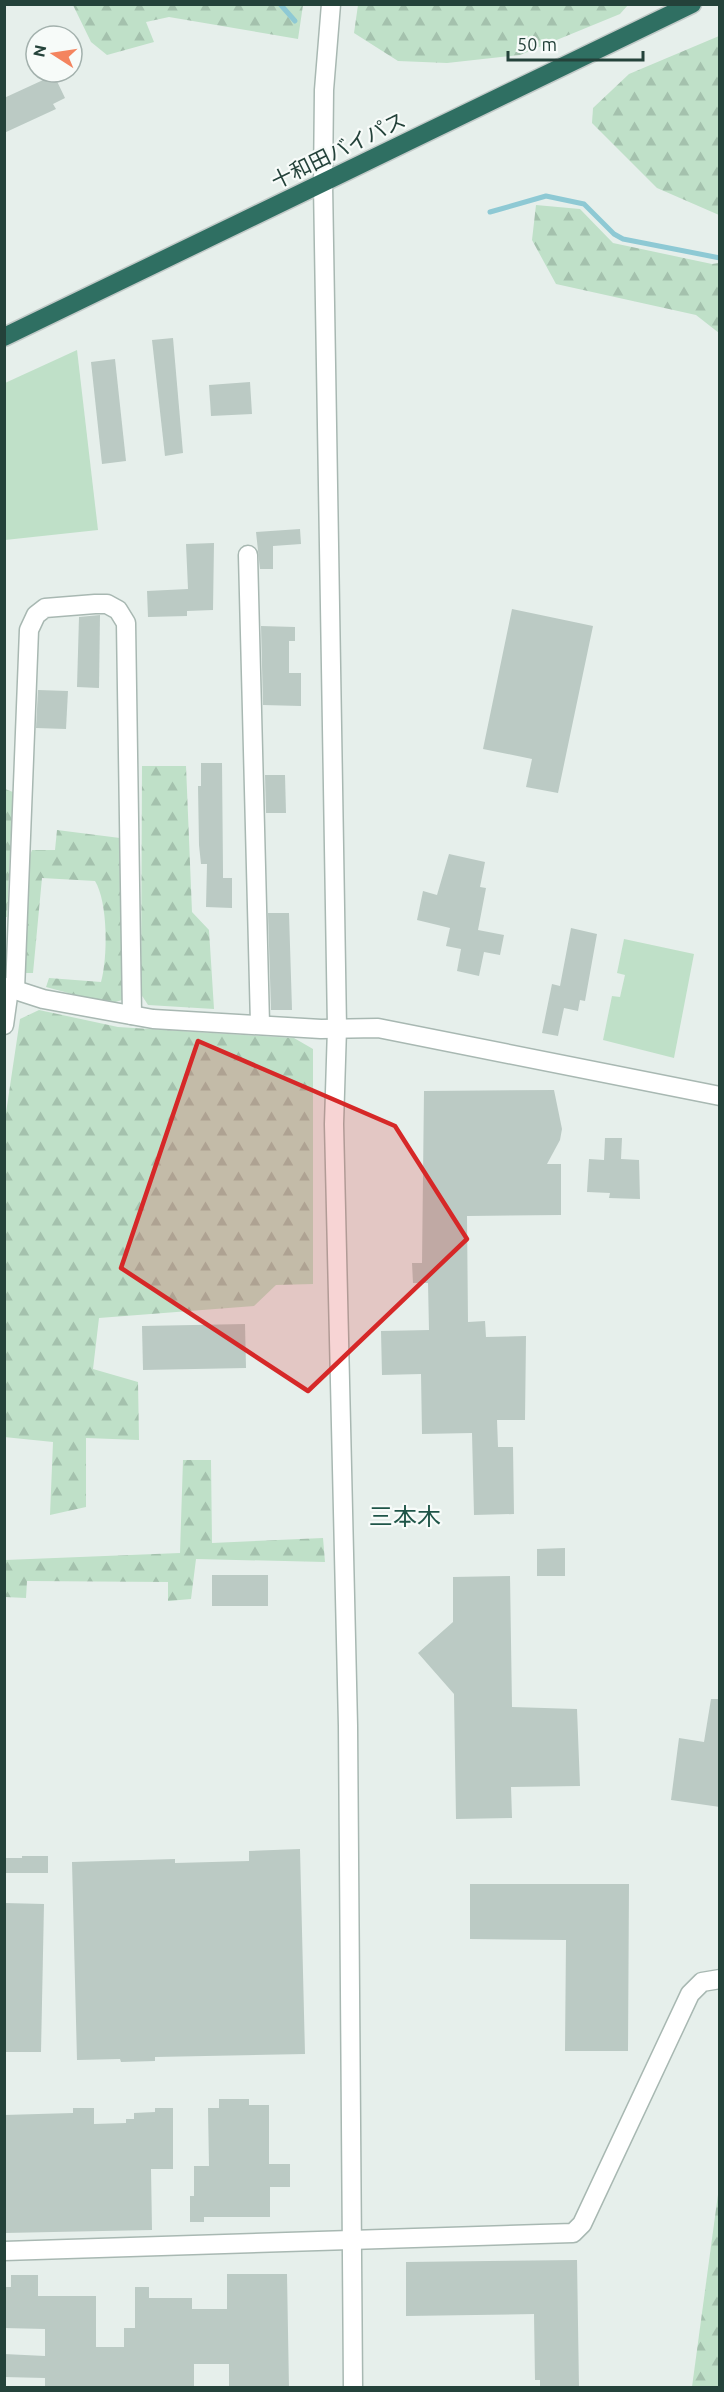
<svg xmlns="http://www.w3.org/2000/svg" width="724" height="2392" font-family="Ubuntu,'Noto Sans JP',sans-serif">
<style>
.green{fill:#bfe0c8}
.forest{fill:url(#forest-firs)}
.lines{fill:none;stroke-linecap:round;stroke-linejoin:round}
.stream{stroke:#8ec9d4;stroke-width:5}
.building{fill:#bbcac4}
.minor-casing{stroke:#a8b8b2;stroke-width:21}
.highway-casing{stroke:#c2cac8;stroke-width:21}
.minor{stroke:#fff;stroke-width:18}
.highway{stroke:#2f6f62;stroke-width:18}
.marked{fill:#d62828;fill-opacity:0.2;stroke:#d62828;stroke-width:4.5;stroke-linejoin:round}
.labels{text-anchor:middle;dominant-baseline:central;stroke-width:4.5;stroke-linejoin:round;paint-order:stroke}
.street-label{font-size:21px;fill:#24423a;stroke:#f7fbf9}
.quarter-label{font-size:24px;fill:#1f5548;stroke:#f7fbf9}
</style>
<defs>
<pattern id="forest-firs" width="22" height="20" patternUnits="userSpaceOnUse" patternTransform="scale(1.5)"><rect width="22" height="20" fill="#bfe0c8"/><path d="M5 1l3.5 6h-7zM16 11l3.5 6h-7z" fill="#a4c1ad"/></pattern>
</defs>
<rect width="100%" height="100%" fill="#e6efeb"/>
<g class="green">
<polygon points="77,350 98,530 5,540 5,383"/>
<polygon points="624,939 694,954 674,1058 603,1040 612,996 620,997 625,975 617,973"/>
</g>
<g class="forest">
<polygon points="73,5 303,5 298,39 169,17 146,22 154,42 107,55 91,42"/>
<polygon points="358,5 358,4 628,5 620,14 520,55 447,63 398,61 354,33"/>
<polygon points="719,36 719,215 657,188 592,123 593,108 629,74"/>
<polygon points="536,205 580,209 613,243 712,264 719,263 719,333 696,315 556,284 532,240"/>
<polygon points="142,766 186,766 192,912 209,930 214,1009 148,1005 141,994"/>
<polygon points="5,789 13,792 7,917 4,917"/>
<path d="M57 830 120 838 122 1000 109 1004 46 987 49 978 101 982C108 958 108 902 95 881L42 878 33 973H21L28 860 32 850H55Z"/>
<polygon points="39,1010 118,1027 294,1038 313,1049 313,1284 276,1285 254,1306 99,1318 93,1369 138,1382 139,1440 86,1438 86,1507 50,1515 53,1442 4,1437 4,1126 20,1019"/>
<polygon points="183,1460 211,1460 212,1543 323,1538 325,1562 196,1559 191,1599 168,1601 168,1582 27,1581 26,1598 5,1597 5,1560 180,1553"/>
<polygon points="719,2187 719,2387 692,2387"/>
</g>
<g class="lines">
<g class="stream">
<polyline points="280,4 295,21"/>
<polyline points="490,212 546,196 584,204 614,234 623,239 720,258"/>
</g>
</g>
<g class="building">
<polygon points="54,75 65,98 53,104 56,109 4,133 4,98"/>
<polygon points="173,338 183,453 165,456 152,340"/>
<polygon points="115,359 126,461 102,464 91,362"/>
<polygon points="250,382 252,414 211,416 209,385"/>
<polygon points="300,529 301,544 273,546 273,569 260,569 256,532"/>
<polygon points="214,543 213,610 187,611 187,616 148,617 147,591 188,589 186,544"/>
<polygon points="512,609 593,626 558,793 526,787 532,759 483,749"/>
<polygon points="100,615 99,688 77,687 79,617"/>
<polygon points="261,626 295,627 295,641 289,641 289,673 301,673 301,706 263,705"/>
<polygon points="38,690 68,691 66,729 36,728"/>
<polygon points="201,763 222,763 223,871 223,878 232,878 232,908 206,907 207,864 201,864 199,845 198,786 201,786"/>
<polygon points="265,775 285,775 286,813 266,813"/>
<polygon points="449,854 485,862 480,887 486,888 478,930 504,935 500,955 484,952 479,976 457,971 461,949 446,946 450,928 417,920 423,891 437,895"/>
<polygon points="268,913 289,913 292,1010 271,1010"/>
<polygon points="571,928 597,934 585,1001 580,1000 578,1011 564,1008 558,1036 542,1033 552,984 560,986"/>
<polygon points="554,1090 562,1129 560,1140 547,1164 561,1164 561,1215 467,1216 468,1322 485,1321 486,1337 526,1336 525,1420 497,1420 498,1447 513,1447 514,1514 474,1515 472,1433 422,1434 421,1374 382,1375 381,1331 429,1330 428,1283 413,1283 412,1263 422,1263 424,1091"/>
<polygon points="605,1138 622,1138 621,1159 639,1160 640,1199 609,1198 610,1193 587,1192 589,1159 604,1160"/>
<polygon points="245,1324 246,1368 143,1370 142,1326"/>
<polygon points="565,1548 565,1576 537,1576 537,1549"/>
<rect x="212" y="1575" width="56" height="31"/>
<polygon points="510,1576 512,1707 577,1709 580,1786 511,1787 512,1818 456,1819 454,1694 418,1653 453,1622 453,1577"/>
<polygon points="711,1699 720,1699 720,1807 671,1800 679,1738 704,1742"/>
<polygon points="300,1849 305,2054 155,2057 155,2061 121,2062 120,2059 77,2060 72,1862 175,1859 175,1863 249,1861 249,1851"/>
<polygon points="22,1856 48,1856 48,1873 4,1873 4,1858 22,1858"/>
<polygon points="470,1884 629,1884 628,2051 565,2051 566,1940 470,1939"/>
<polygon points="4,1903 44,1904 41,2052 4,2052"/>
<polygon points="219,2099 249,2099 249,2105 269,2105 269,2164 290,2164 290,2187 270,2187 270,2217 204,2217 204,2222 190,2222 190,2196 194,2196 194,2166 209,2166 208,2108 219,2108"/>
<polygon points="73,2108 94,2108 94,2124 126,2123 126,2119 134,2119 134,2113 155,2112 155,2108 173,2108 173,2169 151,2169 152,2230 4,2233 4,2115 73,2113"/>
<polygon points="577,2260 579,2388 540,2388 540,2380 535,2380 534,2314 406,2316 406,2262"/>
<polygon points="227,2274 287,2274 289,2388 229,2388 229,2364 194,2364 194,2388 45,2388 45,2378 4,2377 4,2354 45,2356 45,2329 4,2328 4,2287 11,2287 11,2275 38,2275 38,2296 96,2296 96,2347 124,2347 124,2328 135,2328 135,2287 149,2287 149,2298 192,2298 192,2309 227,2309"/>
</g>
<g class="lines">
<defs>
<g id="minor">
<polyline points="331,4 324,90 323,184 337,1028 334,1124 348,1726 353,2388"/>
<polyline points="248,555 260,1024"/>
<polyline points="6,987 43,999 153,1019 321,1029 378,1028 720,1096"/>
<polyline points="15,990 29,630 36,615 45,608 95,604 107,604 118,610 126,623 132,1015"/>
<polyline points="4,1025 9,989"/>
<polyline points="4,2251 573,2233 582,2224 690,1994 702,1982 720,1979"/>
</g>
<polyline id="highway" points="4,337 692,4"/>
</defs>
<use href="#minor" class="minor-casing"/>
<use href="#highway" class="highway-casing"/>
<use href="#minor" class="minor"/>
<use href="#highway" class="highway"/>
</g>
<path class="marked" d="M198 1041 395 1126 467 1239 308 1391 121 1268Z"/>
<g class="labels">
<g class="street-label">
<text transform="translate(338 150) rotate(-26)">十和田バイパス</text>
</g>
<g class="quarter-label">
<text x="405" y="1516">三本木</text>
</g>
</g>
<rect width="724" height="2392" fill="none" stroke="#24423a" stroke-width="12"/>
<g transform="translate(54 54) rotate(282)"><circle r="28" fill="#f7fbf9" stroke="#a3b1ad" stroke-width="1.5"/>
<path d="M0-4.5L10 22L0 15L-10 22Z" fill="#f4845f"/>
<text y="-9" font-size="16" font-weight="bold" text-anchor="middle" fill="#24423a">N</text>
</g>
<path d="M508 51v9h135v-9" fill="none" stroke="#24423a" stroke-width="3"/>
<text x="517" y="51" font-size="18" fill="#24423a" stroke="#f7fbf9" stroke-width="4.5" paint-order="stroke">50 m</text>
</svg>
